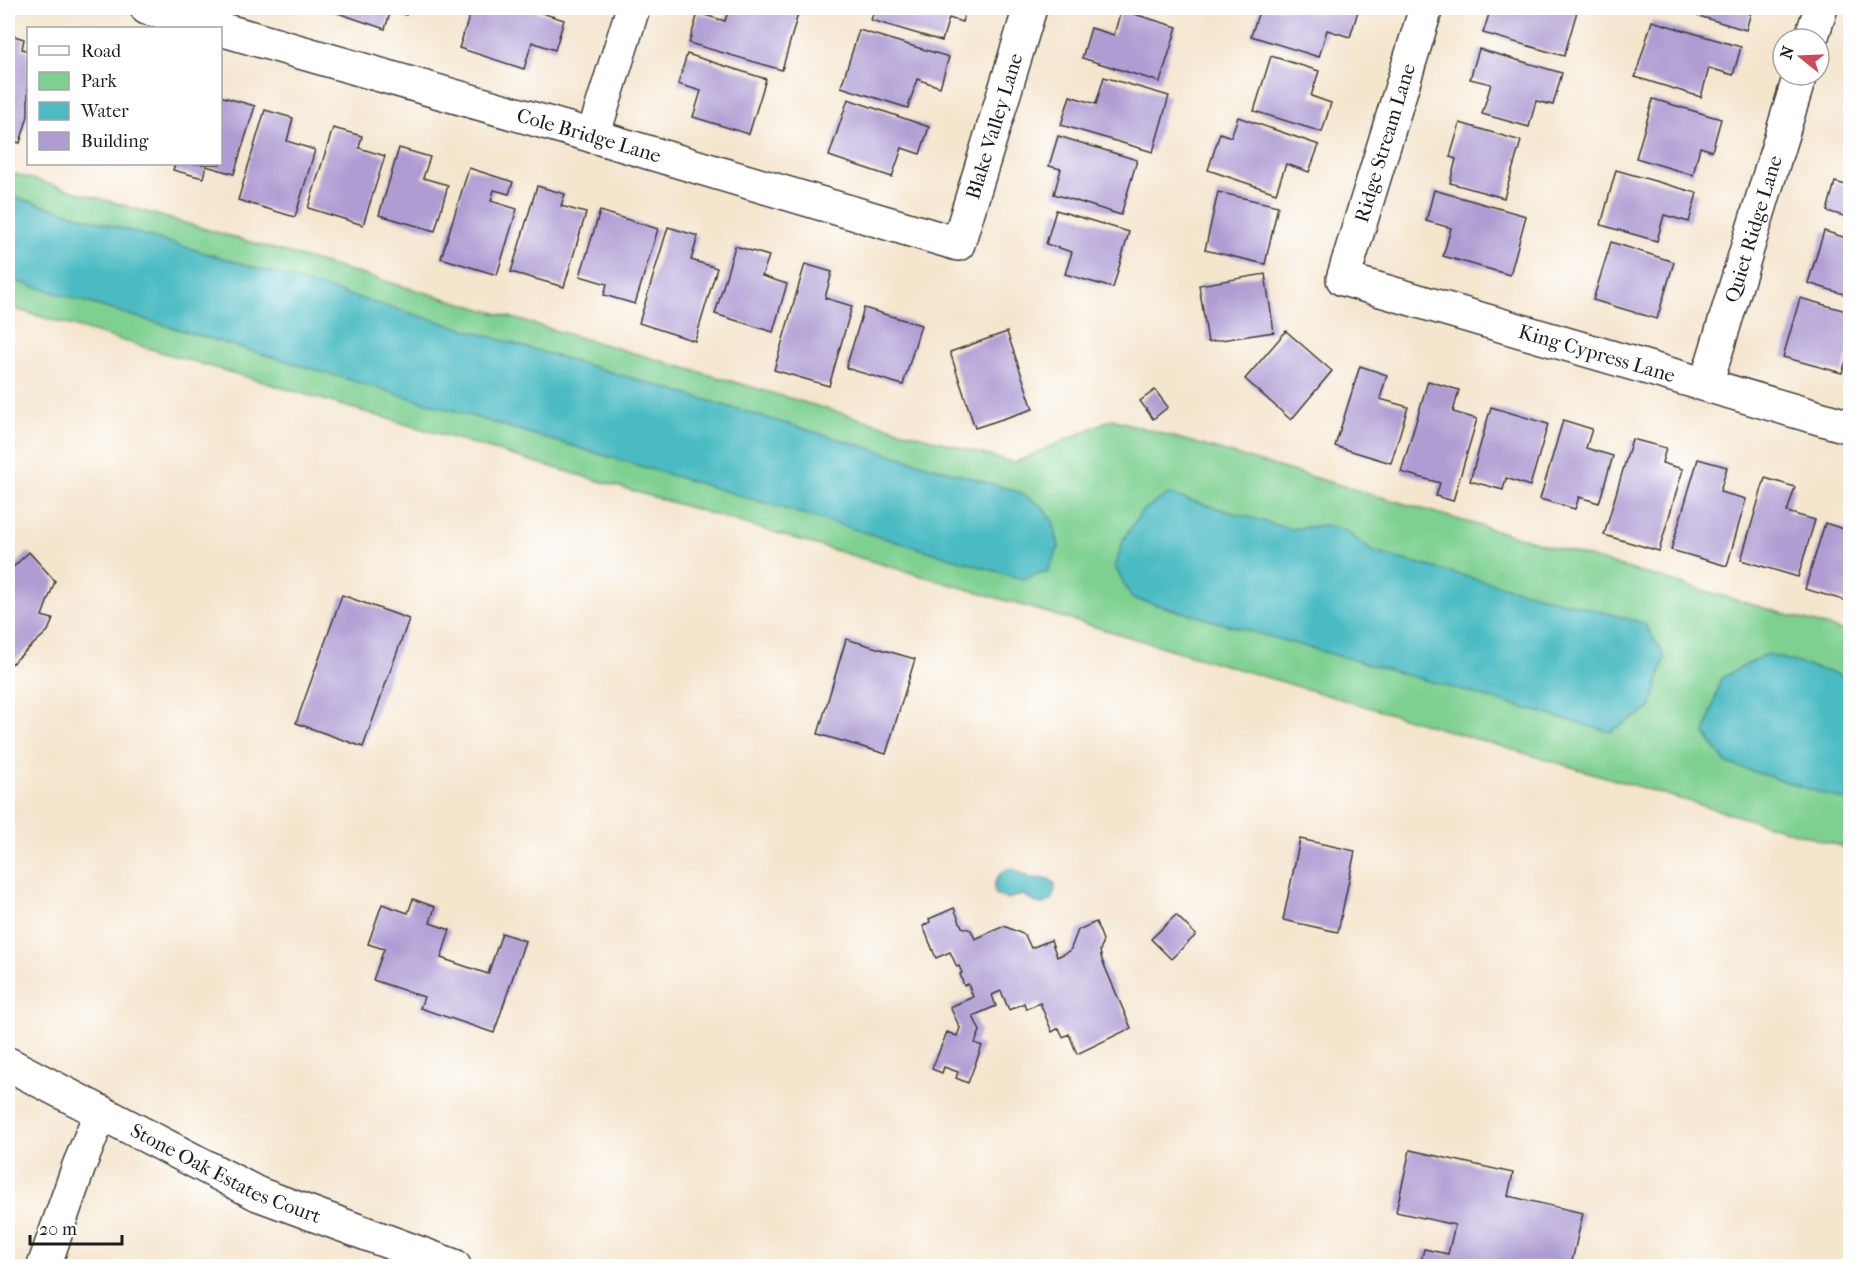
<svg xmlns="http://www.w3.org/2000/svg" width="1858" height="1274" font-family="'IM FELL French Canon',serif">
<style>
.green{fill:#7ed091;stroke:#4d7656;stroke-width:1.5}
.water{fill:#4cbbc3;stroke:#346c70;stroke-width:1.5}
.building{fill:#ae9cd3}
.lines{fill:none;stroke-linecap:round;stroke-linejoin:round}
.minor-casing{stroke:#3c3a37;stroke-width:36}
.minor{stroke:#fff;stroke-width:33}
.labels{text-anchor:middle;dominant-baseline:central;stroke-width:6;stroke-linejoin:round;paint-order:stroke}
.street-label{font-size:20px;fill:#1c1c1c;stroke:#fff}
</style>
<rect width="100%" height="100%" fill="#fff"/>
<filter id="ink" filterUnits="userSpaceOnUse"><feTurbulence type="fractalNoise" baseFrequency=".0167" numOctaves="2"/><feDisplacementMap in="SourceGraphic" scale="12" xChannelSelector="R" yChannelSelector="G"/><feConvolveMatrix kernelMatrix="1 2 1 2 8 2 1 2 1" color-interpolation-filters="sRGB"/></filter>
<filter id="wash" filterUnits="userSpaceOnUse"><feTurbulence type="fractalNoise" baseFrequency=".008" numOctaves="4" result="noise"/><feDisplacementMap in="SourceGraphic" scale="24" xChannelSelector="R" yChannelSelector="G"/><feGaussianBlur stdDeviation="1.35" result="paint"/><feColorMatrix in="noise" values="0 0 0 0 0 0 0 0 0 0 0 0 0 0 0 0 0 1.4 0 .05"/><feComposite in="paint" operator="in"/></filter>
<g filter="url(#wash)">
<rect width="100%" height="100%" fill="#f4e5cd"/>
<polygon class="green" points="8,172 1014,463 1112,419 1850,633 1850,849 8,307"/>
<g class="water">
<polygon points="8,195 1019,492 1042,506 1053,521 1059,547 1048,571 1022,579 8,279"/>
<polygon points="1168,494 1290,529 1325,525 1344,530 1374,552 1644,623 1665,657 1651,708 1610,732 1132,598 1115,567 1124,538 1142,511"/>
<polygon points="1767,654 1850,678 1850,802 1726,763 1705,734 1721,678"/>
<path d="M1011 868 1030 878 1049 879 1055 884C1055 895 1051 907 1037 903 1033 902 1028 897 1023 895L1006 899 996 895C990 883 1000 871 1011 868Z"/>
</g>
<g id="blocks">
<g class="building">
<polygon points="330,8 409,8 406,15 391,10 385,29 329,10"/>
<polygon points="472,8 526,8 564,20 555,50 532,42 524,69 459,48"/>
<polygon points="729,8 777,8 798,14 782,70 689,43 698,13 725,21"/>
<polygon points="875,8 966,8 962,22 949,18 942,41 871,20"/>
<polygon points="1260,8 1359,8 1350,37 1327,30 1319,57 1251,36"/>
<polygon points="1491,8 1578,8 1564,56 1483,33"/>
<polygon points="1694,8 1752,8 1746,30 1692,14"/>
<polygon points="1121,10 1177,27 1160,82 1082,58 1091,28 1114,35"/>
<polygon points="1652,21 1741,47 1733,75 1709,68 1701,97 1635,77"/>
<polygon points="859,30 949,57 940,87 917,79 908,108 841,87"/>
<polygon points="8,34 24,39 22,49 28,51 28,116 20,143 8,140"/>
<polygon points="1479,49 1562,73 1553,105 1536,101 1529,127 1482,114 1491,84 1470,79"/>
<polygon points="687,54 766,79 749,134 693,117 701,91 678,84"/>
<polygon points="1271,56 1319,71 1311,96 1331,103 1322,132 1254,111"/>
<polygon points="1104,77 1169,96 1153,152 1061,125 1070,96 1096,104"/>
<polygon points="220,96 255,106 234,174 206,166 203,178 173,170 175,164 220,164"/>
<polygon points="848,99 929,127 920,154 902,148 892,177 829,156"/>
<polygon points="1653,99 1721,119 1712,151 1700,147 1693,175 1636,158"/>
<polygon points="265,110 293,118 287,141 315,150 295,217 238,200"/>
<polygon points="1238,117 1319,145 1309,172 1286,164 1276,193 1208,170 1220,133 1231,137"/>
<polygon points="1460,123 1521,141 1504,198 1450,183 1456,159 1450,157"/>
<polygon points="333,128 362,136 359,148 385,156 363,225 308,208"/>
<polygon points="1058,136 1137,160 1121,215 1054,194 1061,169 1049,166"/>
<polygon points="399,148 430,157 423,178 448,185 435,231 379,215"/>
<polygon points="469,168 513,182 509,194 494,190 491,201 517,209 497,275 441,258"/>
<polygon points="1616,170 1697,193 1689,222 1664,215 1657,241 1601,225"/>
<polygon points="1835,182 1850,186 1850,218 1827,211"/>
<polygon points="537,186 565,194 561,206 586,213 564,287 511,272"/>
<polygon points="1434,190 1526,216 1510,275 1443,256 1451,228 1426,221"/>
<polygon points="1218,192 1278,206 1265,264 1205,250"/>
<polygon points="1056,210 1129,232 1113,288 1065,274 1072,252 1046,244"/>
<polygon points="600,211 658,229 635,304 604,295 607,284 580,276"/>
<polygon points="668,227 698,236 691,260 717,268 695,341 639,323"/>
<polygon points="1824,231 1850,239 1850,296 1808,283"/>
<polygon points="1611,242 1674,262 1657,319 1593,300"/>
<polygon points="735,246 769,256 762,276 787,284 773,332 715,314"/>
<polygon points="805,264 832,272 825,298 852,306 829,386 774,370"/>
<polygon points="1265,274 1274,332 1208,342 1199,285"/>
<polygon points="1800,298 1850,312 1850,356 1848,355 1842,373 1783,357"/>
<polygon points="864,308 921,325 903,385 846,368"/>
<polygon points="1286,331 1332,371 1291,420 1245,379"/>
<polygon points="1007,332 1033,409 975,428 950,352"/>
<polygon points="1360,366 1387,375 1380,399 1408,407 1391,463 1335,446"/>
<polygon points="1428,381 1459,390 1453,412 1477,419 1453,501 1436,496 1440,483 1401,472"/>
<polygon points="1155,390 1168,407 1153,419 1140,401"/>
<polygon points="1491,407 1548,424 1530,486 1506,478 1503,490 1470,481"/>
<polygon points="1563,420 1592,429 1586,448 1613,456 1599,503 1579,497 1575,509 1540,499"/>
<polygon points="1632,439 1666,448 1662,463 1683,469 1659,551 1604,535"/>
<polygon points="1698,459 1727,467 1720,492 1746,499 1727,566 1671,550"/>
<polygon points="1765,478 1795,487 1787,512 1815,520 1798,577 1741,560"/>
<polygon points="1825,523 1850,531 1850,602 1805,589"/>
<polygon points="29,552 55,581 42,616 53,619 48,631 8,667 8,572"/>
<polygon points="342,595 409,619 363,747 296,723"/>
<polygon points="846,639 915,659 886,754 818,734"/>
<polygon points="1300,839 1355,851 1338,932 1283,920"/>
<polygon points="413,899 435,907 430,923 450,930 441,958 488,974 502,933 525,941 494,1033 420,1008 424,997 373,980 384,949 368,944 382,904 408,913"/>
<polygon points="954,908 962,927 971,930 975,939 1004,926 1025,935 1031,948 1051,940 1057,957 1070,951 1078,930 1096,922 1103,940 1100,951 1102,960 1131,1028 1077,1054 1069,1034 1063,1037 1059,1028 1052,1032 1040,1003 1026,1009 1024,1003 1009,1010 1001,991 992,995 996,1006 973,1016 980,1031 975,1043 982,1046 968,1083 956,1078 958,1072 944,1067 942,1073 932,1069 947,1032 957,1036 960,1028 950,1007 973,997 968,984 964,986 960,974 962,973 959,966 957,967 950,952 936,958 923,926 930,922 929,919"/>
<polygon points="1176,915 1196,935 1171,959 1151,939"/>
<polygon points="1410,1150 1513,1173 1508,1196 1583,1213 1571,1266 1420,1266 1424,1249 1448,1254 1455,1225 1396,1212"/>
</g>
</g>
</g>
<g filter="url(#ink)">
<use href="#blocks" fill-opacity="0" stroke="#3c3a37" stroke-width="1.5"/>
<g class="lines">
<defs>
<g id="minor">
<polyline points="147,8 218,28"/>
<path id="s1" d="M1426 8 1343 279 1850 427"/>
<path id="s2" d="M220 29 593 136 958 244 1030 8"/>
<polyline points="1811,39 1821,8"/>
<polyline points="593,136 633,8"/>
<path id="s3" d="M1706 384 1800 75"/>
<path id="s4" d="M8 1064 258 1194 454 1266"/>
<polyline points="44,1266 79,1166 101,1112"/>
</g>
</defs>
<use href="#minor" class="minor-casing"/>
<use href="#minor" class="minor"/>
</g>
</g>
<g class="labels">
<g class="street-label">
<text stroke="none"><textPath href="#s2" startOffset="892">Blake Valley Lane</textPath></text>
<text stroke="none"><textPath href="#s2" startOffset="384">Cole Bridge Lane</textPath></text>
<text transform="translate(1385 143) rotate(-73)">Ridge Stream Lane</text>
<text stroke="none"><textPath href="#s3" startOffset="162">Quiet Ridge Lane</textPath></text>
<text stroke="none"><textPath href="#s1" startOffset="548">King Cypress Lane</textPath></text>
<text stroke="none"><textPath href="#s4" startOffset="244">Stone Oak Estates Court</textPath></text>
</g>
</g>
<rect width="1858" height="1274" fill="none" stroke="#fff" stroke-width="30"/>
<rect x="27" y="27" width="195" height="138" fill="#ffffff" stroke="#a4a4a4" stroke-width="1.5"/>
<rect x="39" y="46" width="30" height="9" fill="#ffffff" stroke="#a4a4a4" stroke-width="1.5"/>
<text x="81" y="57" font-size="18" fill="#1c1c1c">Road</text>
<rect x="39" y="72" width="30" height="18" fill="#7ed091" stroke="#a4a4a4" stroke-width="1.5"/>
<text x="81" y="87" font-size="18" fill="#1c1c1c">Park</text>
<rect x="39" y="102" width="30" height="18" fill="#4cbbc3" stroke="#a4a4a4" stroke-width="1.5"/>
<text x="81" y="117" font-size="18" fill="#1c1c1c">Water</text>
<rect x="39" y="132" width="30" height="18" fill="#ae9cd3" stroke="#a4a4a4" stroke-width="1.5"/>
<text x="81" y="147" font-size="18" fill="#1c1c1c">Building</text>
<g transform="translate(1801 57) rotate(288)"><circle r="28" fill="#ffffff" stroke="#a4a4a4" stroke-width="1.5"/>
<path d="M0-4.5L10 22L0 15L-10 22Z" fill="#d1495b"/>
<text y="-9" font-size="16" font-weight="bold" text-anchor="middle" fill="#1c1c1c">N</text>
</g>
<path d="M30 1235v9h92v-9" fill="none" stroke="#1c1c1c" stroke-width="3"/>
<text x="39" y="1235" font-size="18" fill="#1c1c1c" stroke="#ffffff" stroke-width="4.5" paint-order="stroke">20 m</text>
</svg>
